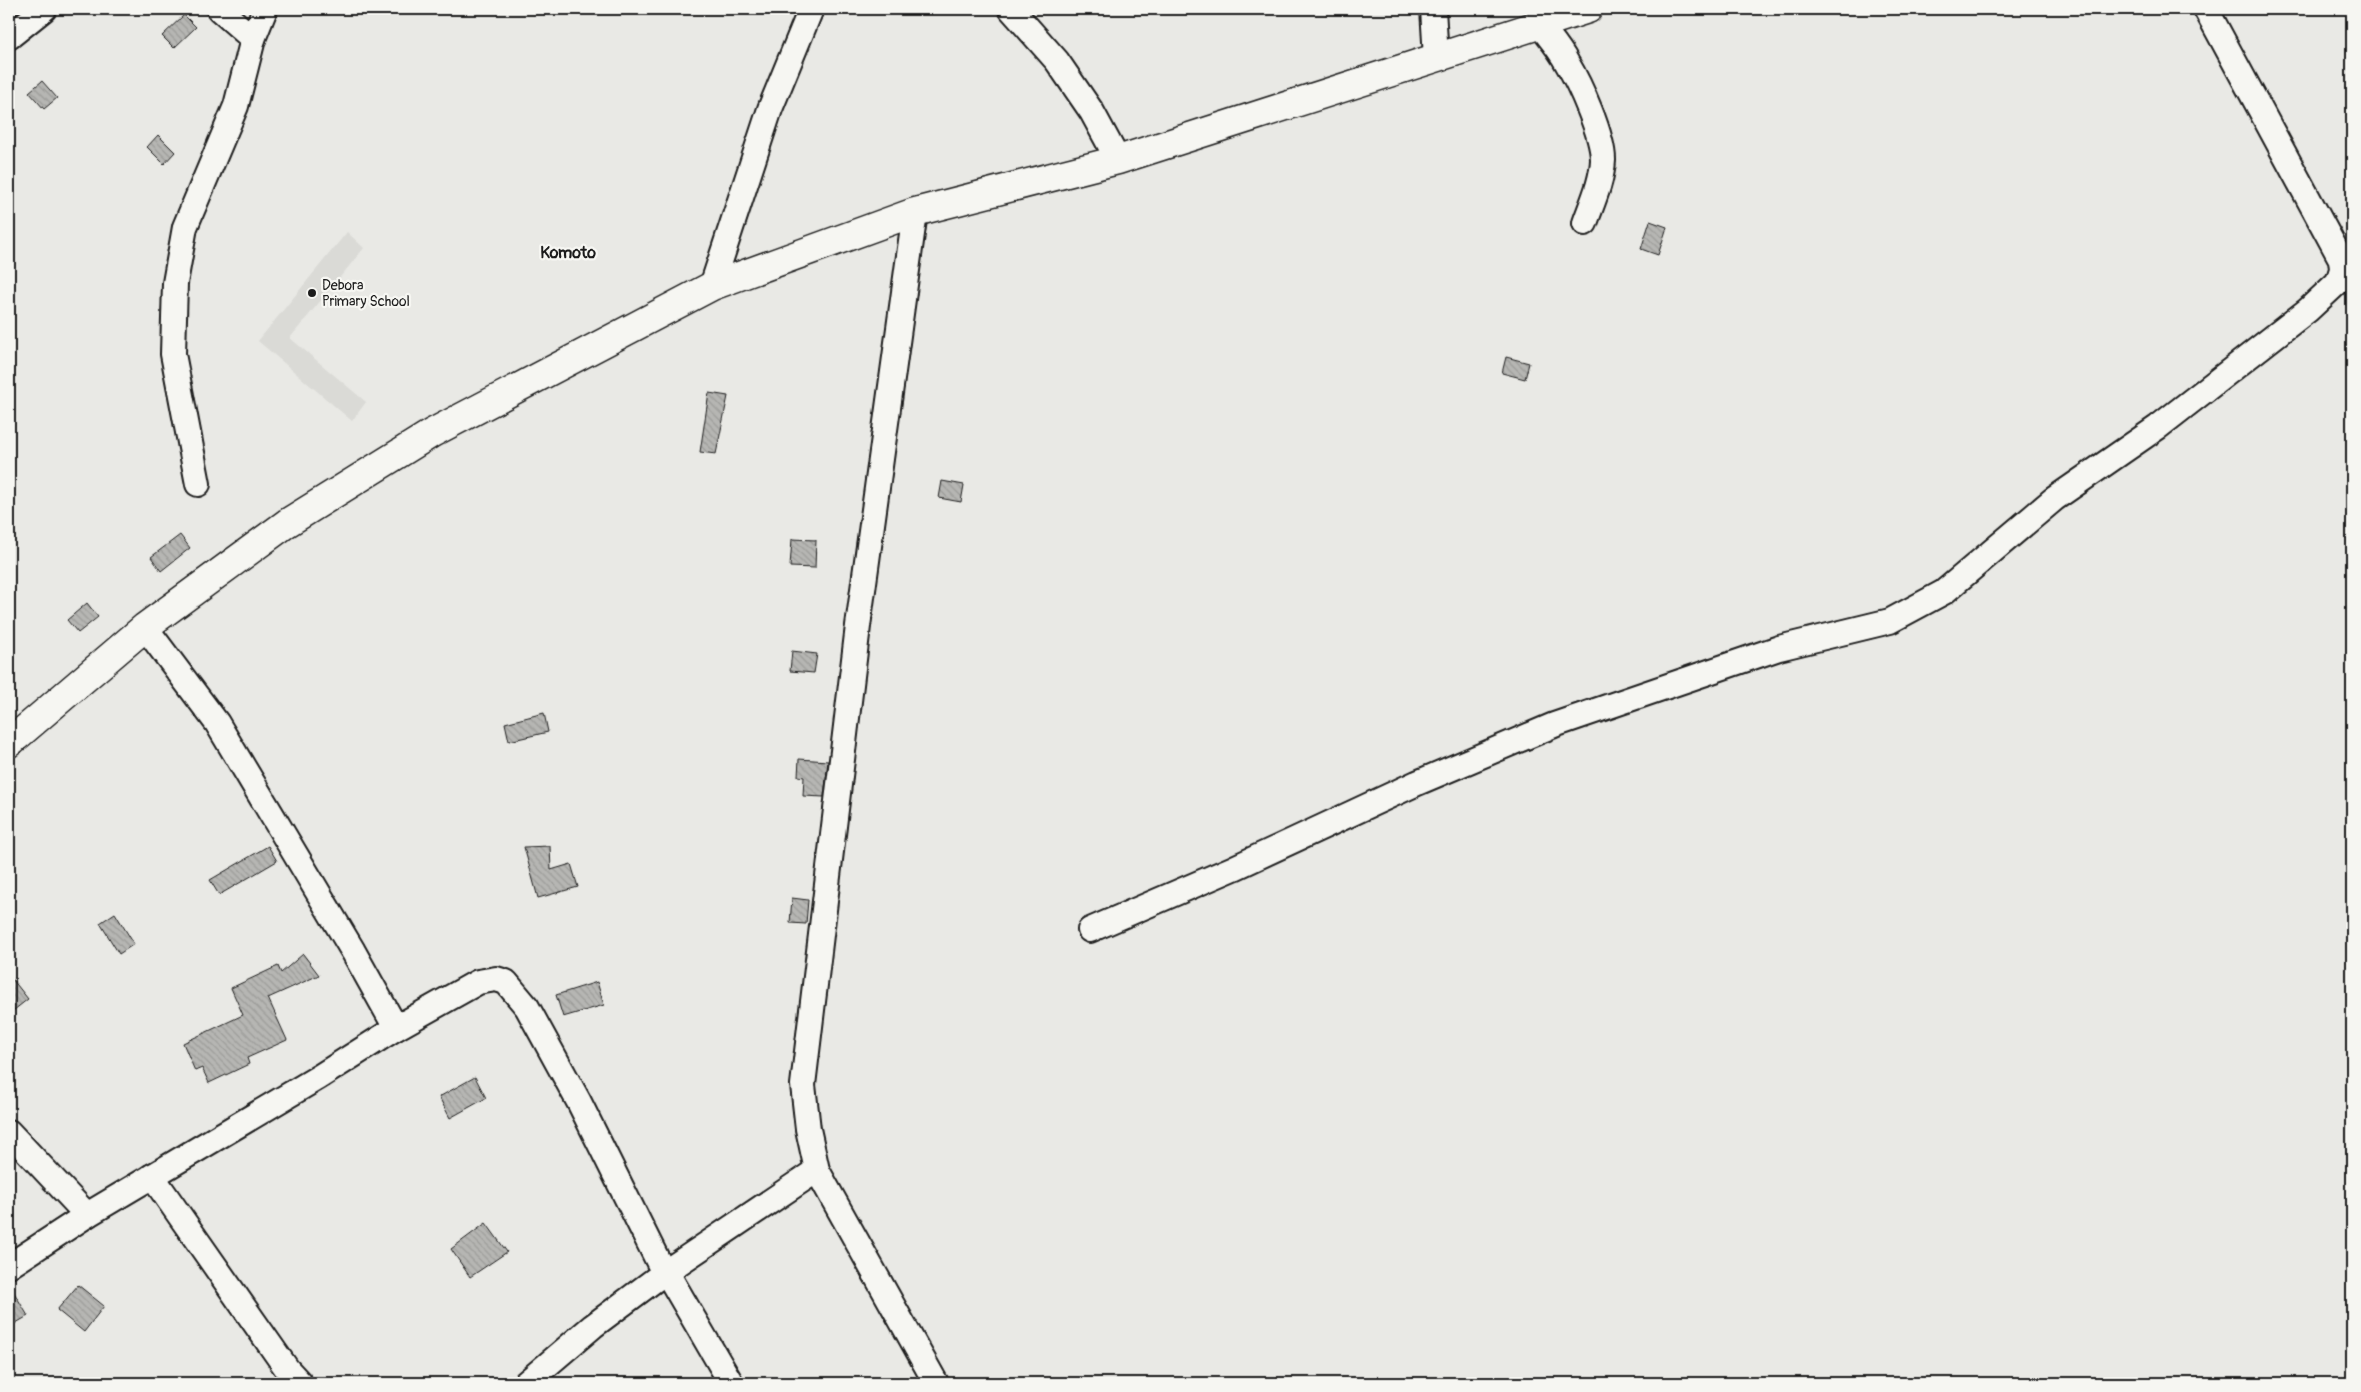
<svg xmlns="http://www.w3.org/2000/svg" width="2361" height="1392" font-family="Pangolin,sans-serif">
<style>
.built{fill:#dadad6}
.building{fill:url(#building-back-hatch);stroke:#1c1c1c}
.lines{fill:none;stroke-linecap:round;stroke-linejoin:round}
.minor-casing{stroke:#1c1c1c;stroke-width:28}
.tertiary-casing{stroke:#1c1c1c;stroke-width:31}
.minor{stroke:#f6f6f2;stroke-width:24}
.tertiary{stroke:#f6f6f2;stroke-width:28}
.poi-dot{fill:#1c1c1c;stroke:#f6f6f2;stroke-width:2}
.labels{text-anchor:middle;dominant-baseline:central;stroke-width:4.5;stroke-linejoin:round;paint-order:stroke}
.poi-label{font-size:14px;fill:#1c1c1c;stroke:#f6f6f2;text-anchor:start}
.quarter-label{font-size:16px;font-weight:bold;fill:#1c1c1c;stroke:#f6f6f2}
</style>
<defs>
<pattern id="building-back-hatch" width="6" height="6" patternUnits="userSpaceOnUse" patternTransform="scale(1.25)"><rect width="6" height="6" fill="#b6b6b3"/><path d="M-1 5l2 2M0 0l6 6M5-1l2 2" fill="none" stroke="#9c9c99"/></pattern>
</defs>
<rect width="100%" height="100%" fill="#e9e9e5"/>
<filter id="ink" filterUnits="userSpaceOnUse"><feTurbulence type="fractalNoise" baseFrequency=".02" numOctaves="2"/><feDisplacementMap in="SourceGraphic" scale="10" xChannelSelector="R" yChannelSelector="G"/><feConvolveMatrix kernelMatrix="1 2 1 2 8 2 1 2 1" color-interpolation-filters="sRGB"/></filter>
<g filter="url(#ink)">
<polygon class="built" points="347,232 364,248 290,338 366,402 352,421 258,341"/>
<g class="building">
<polygon points="184,15 196,27 174,48 162,36"/>
<polygon points="42,81 57,98 44,109 29,92"/>
<polygon points="158,135 175,152 164,164 147,147"/>
<polygon points="1650,221 1667,227 1658,255 1641,249"/>
<polygon points="1506,357 1529,363 1525,379 1502,373"/>
<polygon points="709,393 728,396 716,454 700,452"/>
<polygon points="942,481 964,485 961,502 939,498"/>
<polygon points="180,535 190,548 161,571 151,557"/>
<polygon points="792,539 816,540 815,568 790,567"/>
<polygon points="87,603 98,617 78,633 67,620"/>
<polygon points="792,651 817,654 814,673 790,671"/>
<polygon points="544,713 548,732 509,741 505,723"/>
<polygon points="799,759 828,761 824,797 803,796 804,777 798,776"/>
<polygon points="268,846 277,861 219,895 210,880"/>
<polygon points="550,846 551,870 571,864 578,887 538,898 524,847"/>
<polygon points="792,898 808,900 806,924 790,923"/>
<polygon points="115,913 134,944 119,954 100,923"/>
<polygon points="303,954 319,975 268,998 287,1040 247,1058 249,1064 209,1083 202,1068 195,1071 183,1043 243,1015 231,988 278,966 281,973"/>
<polygon points="9,975 28,999 9,1014"/>
<polygon points="597,982 604,1005 563,1017 556,995"/>
<polygon points="475,1077 486,1098 450,1118 439,1097"/>
<polygon points="486,1223 507,1252 470,1277 451,1249"/>
<polygon points="9,1284 28,1316 9,1327"/>
<polygon points="78,1285 104,1306 84,1332 57,1310"/>
</g>
<g class="lines">
<defs>
<g id="minor">
<polyline points="219,9 253,39"/>
<polyline points="1011,9 1057,61 1092,112 1118,160"/>
<polyline points="1433,9 1436,58"/>
<path d="M1540 25C1549 37 1560 49 1567 63 1580 84 1603 136 1603 160 1602 182 1592 203 1585 223"/>
<polyline points="9,37 44,9"/>
<polyline points="915,212 858,626 803,1085 808,1129 817,1170 936,1383"/>
<polyline points="712,286 770,109 811,9"/>
<polyline points="198,484 173,354 175,283 185,227 236,106 253,39 265,9"/>
<polyline points="145,627 217,723 353,951 396,1028"/>
<polyline points="1090,930 1234,868 1417,783 1554,725 1779,648 1890,621 1944,592 2054,499 2158,427 2308,310 2338,282 2342,269 2341,259 2206,9"/>
<polyline points="9,1132 87,1215"/>
<polyline points="152,1176 287,1369 300,1383"/>
<polyline points="9,1266 87,1215 319,1077 396,1028 478,982 496,979 506,982 527,1007 579,1102 664,1273 667,1273 731,1383"/>
<polyline points="526,1383 593,1326 664,1273 817,1170"/>
</g>
<polyline id="tertiary" points="9,743 145,627 287,523 432,433 712,286 915,212 1118,160 1588,9"/>
</defs>
<use href="#minor" class="minor-casing"/>
<use href="#tertiary" class="tertiary-casing"/>
<use href="#minor" class="minor"/>
<use href="#tertiary" class="tertiary"/>
</g>
</g>
<circle class="poi-dot" cx="312" cy="293" r="5"/>
<g class="labels">
<g class="poi-label">
<text x="322" y="285">Debora<tspan x="322" dy="16">Primary School</tspan></text>
</g>
<g class="quarter-label">
<text x="568" y="253">Komoto</text>
</g>
</g>
<rect width="2361" height="1392" fill="none" stroke="#f6f6f2" stroke-width="30"/>
<rect x="15" y="15" width="2331" height="1362" fill="none" stroke="#1c1c1c" stroke-width="2" filter="url(#ink)"/>
</svg>
